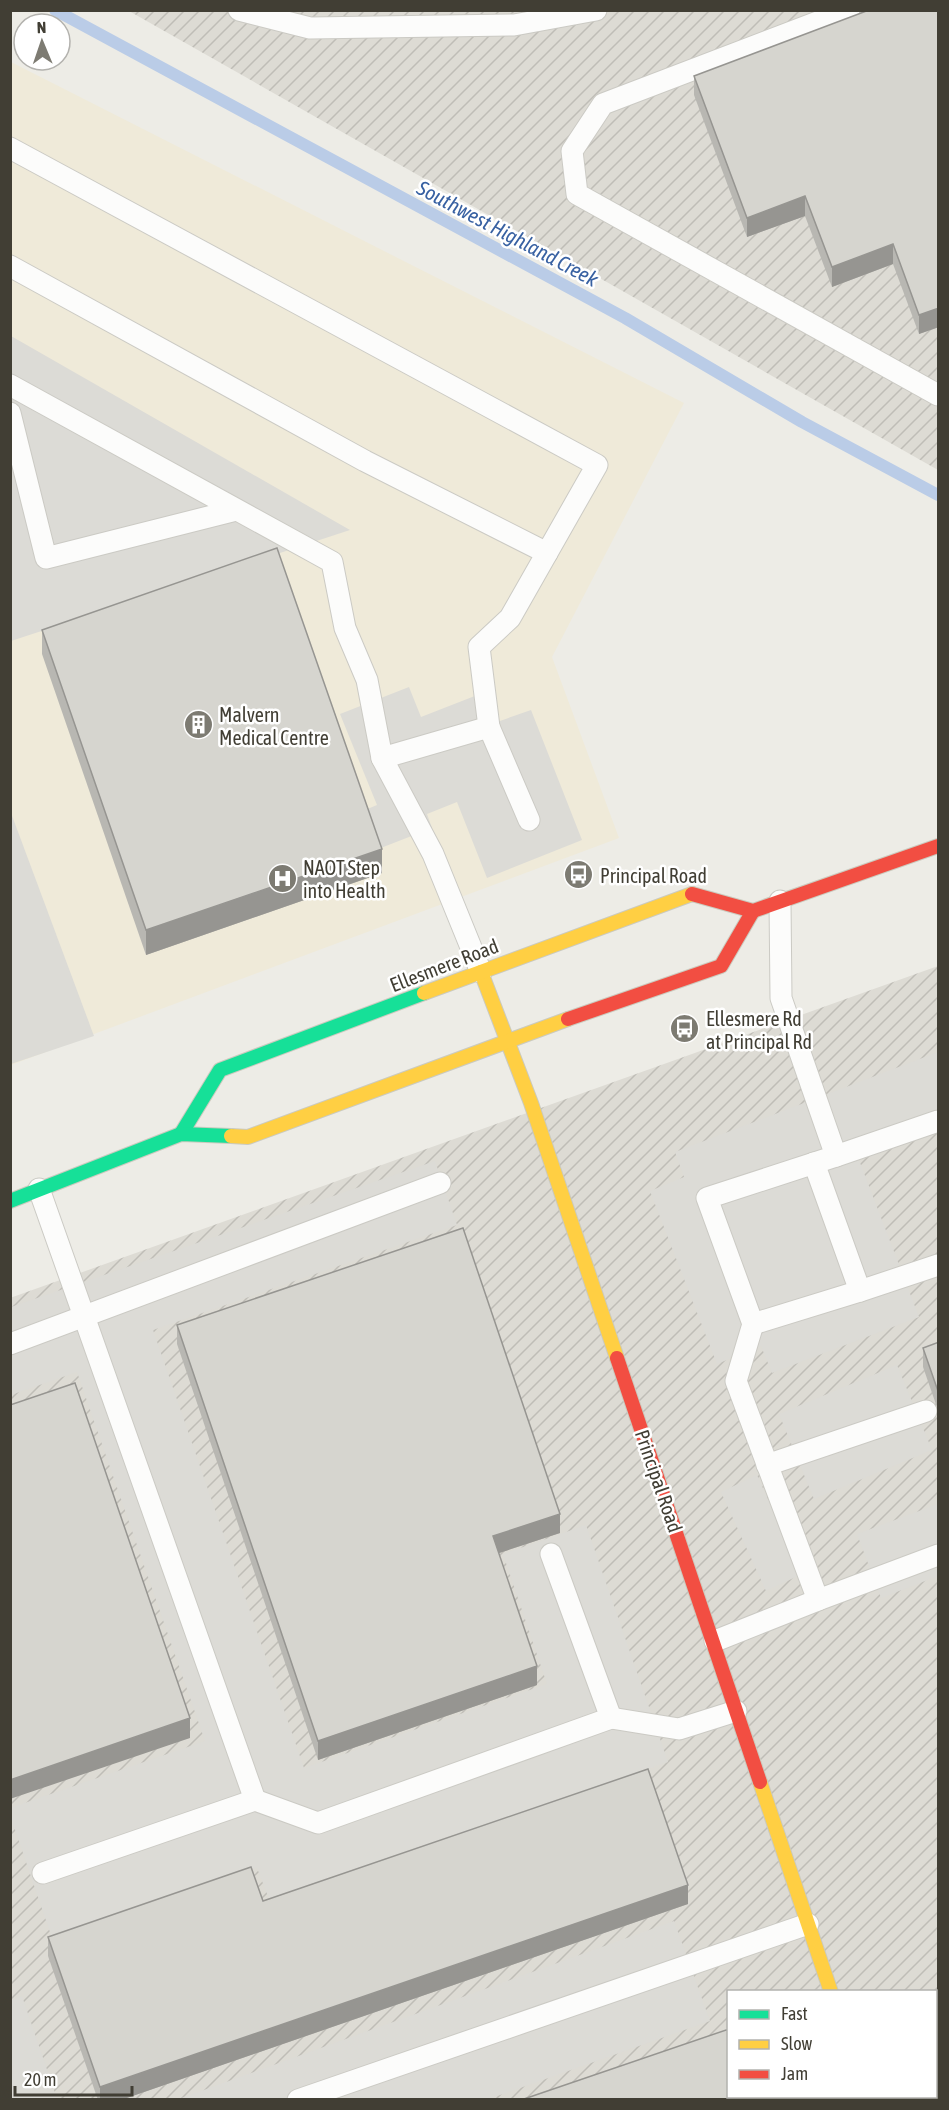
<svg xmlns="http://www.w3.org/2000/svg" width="949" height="2110" font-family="'Asap Condensed',sans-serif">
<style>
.commercial{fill:#efead9}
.industrial{fill:url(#industrial-furrows);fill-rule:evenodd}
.parking{fill:#dcdbd6}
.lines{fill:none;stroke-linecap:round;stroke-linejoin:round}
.stream{stroke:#bacce7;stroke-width:12}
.lane-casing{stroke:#cbcac4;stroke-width:23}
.street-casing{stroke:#cbcac4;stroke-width:35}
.fast-casing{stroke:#cbcabe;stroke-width:16}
.slow-casing{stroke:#cbcabe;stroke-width:16}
.jam-casing{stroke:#cbcabe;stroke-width:16}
.lane{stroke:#fcfcfb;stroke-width:21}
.street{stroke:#fcfcfb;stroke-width:33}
.fast{stroke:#16e098;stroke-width:14}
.slow{stroke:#ffcf43;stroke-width:14}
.jam{stroke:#f24e42;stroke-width:14}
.wall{fill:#b8b7b2}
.shaded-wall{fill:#969591}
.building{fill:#d6d5cf;stroke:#969591;stroke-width:1.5}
.labels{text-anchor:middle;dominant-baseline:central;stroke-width:5;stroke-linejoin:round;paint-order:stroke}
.poi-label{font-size:20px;fill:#413e34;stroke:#fff;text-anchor:start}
.street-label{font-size:20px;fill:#413e34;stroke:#fff}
.water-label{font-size:21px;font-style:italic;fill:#3861a2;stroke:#fff}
</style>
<defs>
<pattern id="industrial-furrows" width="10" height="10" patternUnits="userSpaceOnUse" patternTransform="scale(1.5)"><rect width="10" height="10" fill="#dddbd4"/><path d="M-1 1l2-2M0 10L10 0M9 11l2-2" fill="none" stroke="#bfbdb7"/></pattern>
</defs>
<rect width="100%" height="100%" fill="#edece6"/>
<polygon class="commercial" points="11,62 684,403 552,657 619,838 11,1065"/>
<g class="industrial">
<polygon points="129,11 938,11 938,470"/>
<path d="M938 966V2099H11L10 1298ZM728 1992H936V2096H728Z"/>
</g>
<g class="parking">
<polygon points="11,336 350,530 11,641"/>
<polygon points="409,687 421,717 485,692 497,722 531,710 582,840 487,878 457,802 427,814 432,828 368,853 353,815 377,805 340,714"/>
<polygon points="11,813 94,1036 11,1064 10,1064"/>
<polygon points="938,1052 938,1129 859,1160 919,1317 772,1373 761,1346 717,1364 650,1191 684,1177 675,1152"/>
<polygon points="435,1161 457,1225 153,1330 304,1768 547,1684 503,1554 586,1525 668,1762 269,1899 257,1868 52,1938 11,1818 10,1808 205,1741 77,1372 11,1395 11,1307"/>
<polygon points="897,1365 932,1450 814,1499 779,1414"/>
<polygon points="757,1475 802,1574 766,1591 721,1492"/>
<polygon points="938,1504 938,1576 881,1598 857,1534"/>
<polygon points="674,1921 710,2021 489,2099 176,2100"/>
<polygon points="22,1996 57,2099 11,2099 11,2000"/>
</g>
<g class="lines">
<polyline class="stream" points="55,10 625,318 802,422 938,495"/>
<defs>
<g id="lane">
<polyline points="239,10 310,28 514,25 596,10"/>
<polyline points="849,10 603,104 572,151 577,194 938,395"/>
<polyline points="10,148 597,465 510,618 479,647 489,727 382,758 433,854 481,972"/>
<polyline points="10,266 365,461 547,553"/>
<polyline points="10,385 332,562 345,628 367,680 382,758"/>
<polyline points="10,413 46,558 236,510"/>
<polyline points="489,727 529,820"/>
<polyline points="780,901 781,998 836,1156 707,1198 753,1324 736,1381 818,1600 938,1555"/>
<polyline points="836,1156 938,1121"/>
<polyline points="39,1189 255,1800 43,1873"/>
<polyline points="860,1291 938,1265"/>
<polyline points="753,1324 860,1291 814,1163"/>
<polyline points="10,1344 440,1183"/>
<polyline points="767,1465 926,1411"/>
<polyline points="715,1641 818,1600"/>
<polyline points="611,1718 679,1729 736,1711"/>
<polyline points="255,1800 318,1823 611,1718 551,1554"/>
<polyline points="298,2100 808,1924"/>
</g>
<polyline id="street" points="866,2096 867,2100"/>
<g id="fast">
<polyline points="181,1134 220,1070 424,993"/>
<polyline points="10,1201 181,1134 231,1136"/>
</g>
<g id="slow">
<polyline points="481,972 531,1103 617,1358"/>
<polyline points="424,993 692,894"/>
<polyline points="231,1136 248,1137 568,1019"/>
<polyline points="760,1782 831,1992"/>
</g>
<g id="jam">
<polyline points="692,894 753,911 938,846"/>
<polyline points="568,1019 721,966 753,911"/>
<polyline points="617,1358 760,1782"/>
</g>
</defs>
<use href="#lane" class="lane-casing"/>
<use href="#street" class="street-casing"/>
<use href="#fast" class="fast-casing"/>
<use href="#slow" class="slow-casing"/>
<use href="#jam" class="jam-casing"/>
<use href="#lane" class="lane"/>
<use href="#street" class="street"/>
<use href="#fast" class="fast"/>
<use href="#slow" class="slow"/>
<use href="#jam" class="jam"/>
</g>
<g class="wall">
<polygon points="939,10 939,327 919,334 893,264 832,287 805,216 747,237 694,95 694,76"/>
<polygon points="42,630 382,873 146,955 42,654"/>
<polygon points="177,1325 560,1533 499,1553 537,1685 318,1760 177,1344"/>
<polygon points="939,1342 939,1413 923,1367 923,1348"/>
<polygon points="263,1901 688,1904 121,2100 98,2100 48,1956 48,1937"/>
</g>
<g class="shaded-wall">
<polygon points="805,196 805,216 747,237 747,218"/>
<polygon points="893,244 893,264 832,287 832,267"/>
<polygon points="939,308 939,327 919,334 919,315"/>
<polygon points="382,849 382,873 146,955 146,930"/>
<polygon points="560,1514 560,1533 493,1555 493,1536"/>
<polygon points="537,1666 537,1685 318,1760 318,1741"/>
<polygon points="190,1718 190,1738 10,1799 10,1780"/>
<polygon points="688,1885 688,1904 121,2100 100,2100 100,2087"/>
</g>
<g class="building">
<polygon points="869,10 939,10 939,308 919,315 893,244 832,267 805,196 747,218 694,76"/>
<polygon points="277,548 382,849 146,930 42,630"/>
<polygon points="463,1228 560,1514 493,1536 537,1666 318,1741 177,1325"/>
<polygon points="939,1342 939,1394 923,1348"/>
<polygon points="75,1383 190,1718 10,1780 10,1405"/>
<polygon points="648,1769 688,1885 100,2087 48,1937 251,1867 263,1901"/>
<polygon points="729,2029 729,2097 760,2097 761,2100 521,2100"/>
</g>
<defs>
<symbol id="building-disc" viewBox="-11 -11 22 22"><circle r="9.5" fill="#7d7b72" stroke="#fff"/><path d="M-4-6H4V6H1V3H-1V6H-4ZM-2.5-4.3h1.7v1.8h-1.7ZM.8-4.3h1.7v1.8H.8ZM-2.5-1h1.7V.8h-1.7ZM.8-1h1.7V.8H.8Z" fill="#fff"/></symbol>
<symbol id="bus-disc" viewBox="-11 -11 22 22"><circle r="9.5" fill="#7d7b72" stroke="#fff"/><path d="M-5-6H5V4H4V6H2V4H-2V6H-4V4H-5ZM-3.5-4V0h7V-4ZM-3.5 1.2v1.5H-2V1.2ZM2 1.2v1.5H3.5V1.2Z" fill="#fff"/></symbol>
<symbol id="hospital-disc" viewBox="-11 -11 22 22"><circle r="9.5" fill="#7d7b72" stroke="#fff"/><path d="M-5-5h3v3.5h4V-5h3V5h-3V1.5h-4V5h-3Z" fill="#fff"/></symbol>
</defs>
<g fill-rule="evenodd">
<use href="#building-disc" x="182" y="708" width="33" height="33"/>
<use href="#bus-disc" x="562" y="858" width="33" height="33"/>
<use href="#hospital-disc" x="266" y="862" width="33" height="33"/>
<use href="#bus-disc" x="668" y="1012" width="33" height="33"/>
</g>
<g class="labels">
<g class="poi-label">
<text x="219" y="714">Malvern<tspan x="219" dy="23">Medical Centre</tspan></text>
<text x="303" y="867">NAOT Step<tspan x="303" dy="23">into Health</tspan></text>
<text x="600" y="875">Principal Road</text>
<text x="706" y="1018">Ellesmere Rd<tspan x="706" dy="23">at Principal Rd</tspan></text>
</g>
<g class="street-label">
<text transform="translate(444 965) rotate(-21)">Ellesmere Road</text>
<text transform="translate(659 1481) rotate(71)">Principal Road</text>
</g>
<g class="water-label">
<text transform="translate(508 233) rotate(28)">Southwest Highland Creek</text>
</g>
</g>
<rect width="949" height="2110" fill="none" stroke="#413e34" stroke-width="24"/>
<rect x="727" y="1990" width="210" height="108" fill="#ffffff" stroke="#b3b2ae" stroke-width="1.5"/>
<rect x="739" y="2010" width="30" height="9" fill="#16e098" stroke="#b3b2ae" stroke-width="1.5"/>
<text x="781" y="2020" font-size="18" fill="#413e34">Fast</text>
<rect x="739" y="2040" width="30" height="9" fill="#ffcf43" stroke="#b3b2ae" stroke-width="1.5"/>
<text x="781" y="2050" font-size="18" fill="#413e34">Slow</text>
<rect x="739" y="2070" width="30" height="9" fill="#f24e42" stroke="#b3b2ae" stroke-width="1.5"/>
<text x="781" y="2080" font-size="18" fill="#413e34">Jam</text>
<g transform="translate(42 42) rotate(358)"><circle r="28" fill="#ffffff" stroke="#b3b2ae" stroke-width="1.5"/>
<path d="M0-4.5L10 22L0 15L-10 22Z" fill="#7d7b72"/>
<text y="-9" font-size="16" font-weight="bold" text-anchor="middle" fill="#413e34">N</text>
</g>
<path d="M15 2086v9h117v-9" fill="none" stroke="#413e34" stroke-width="3"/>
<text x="24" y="2086" font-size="18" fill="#413e34" stroke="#ffffff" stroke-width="4.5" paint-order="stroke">20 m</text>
</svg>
